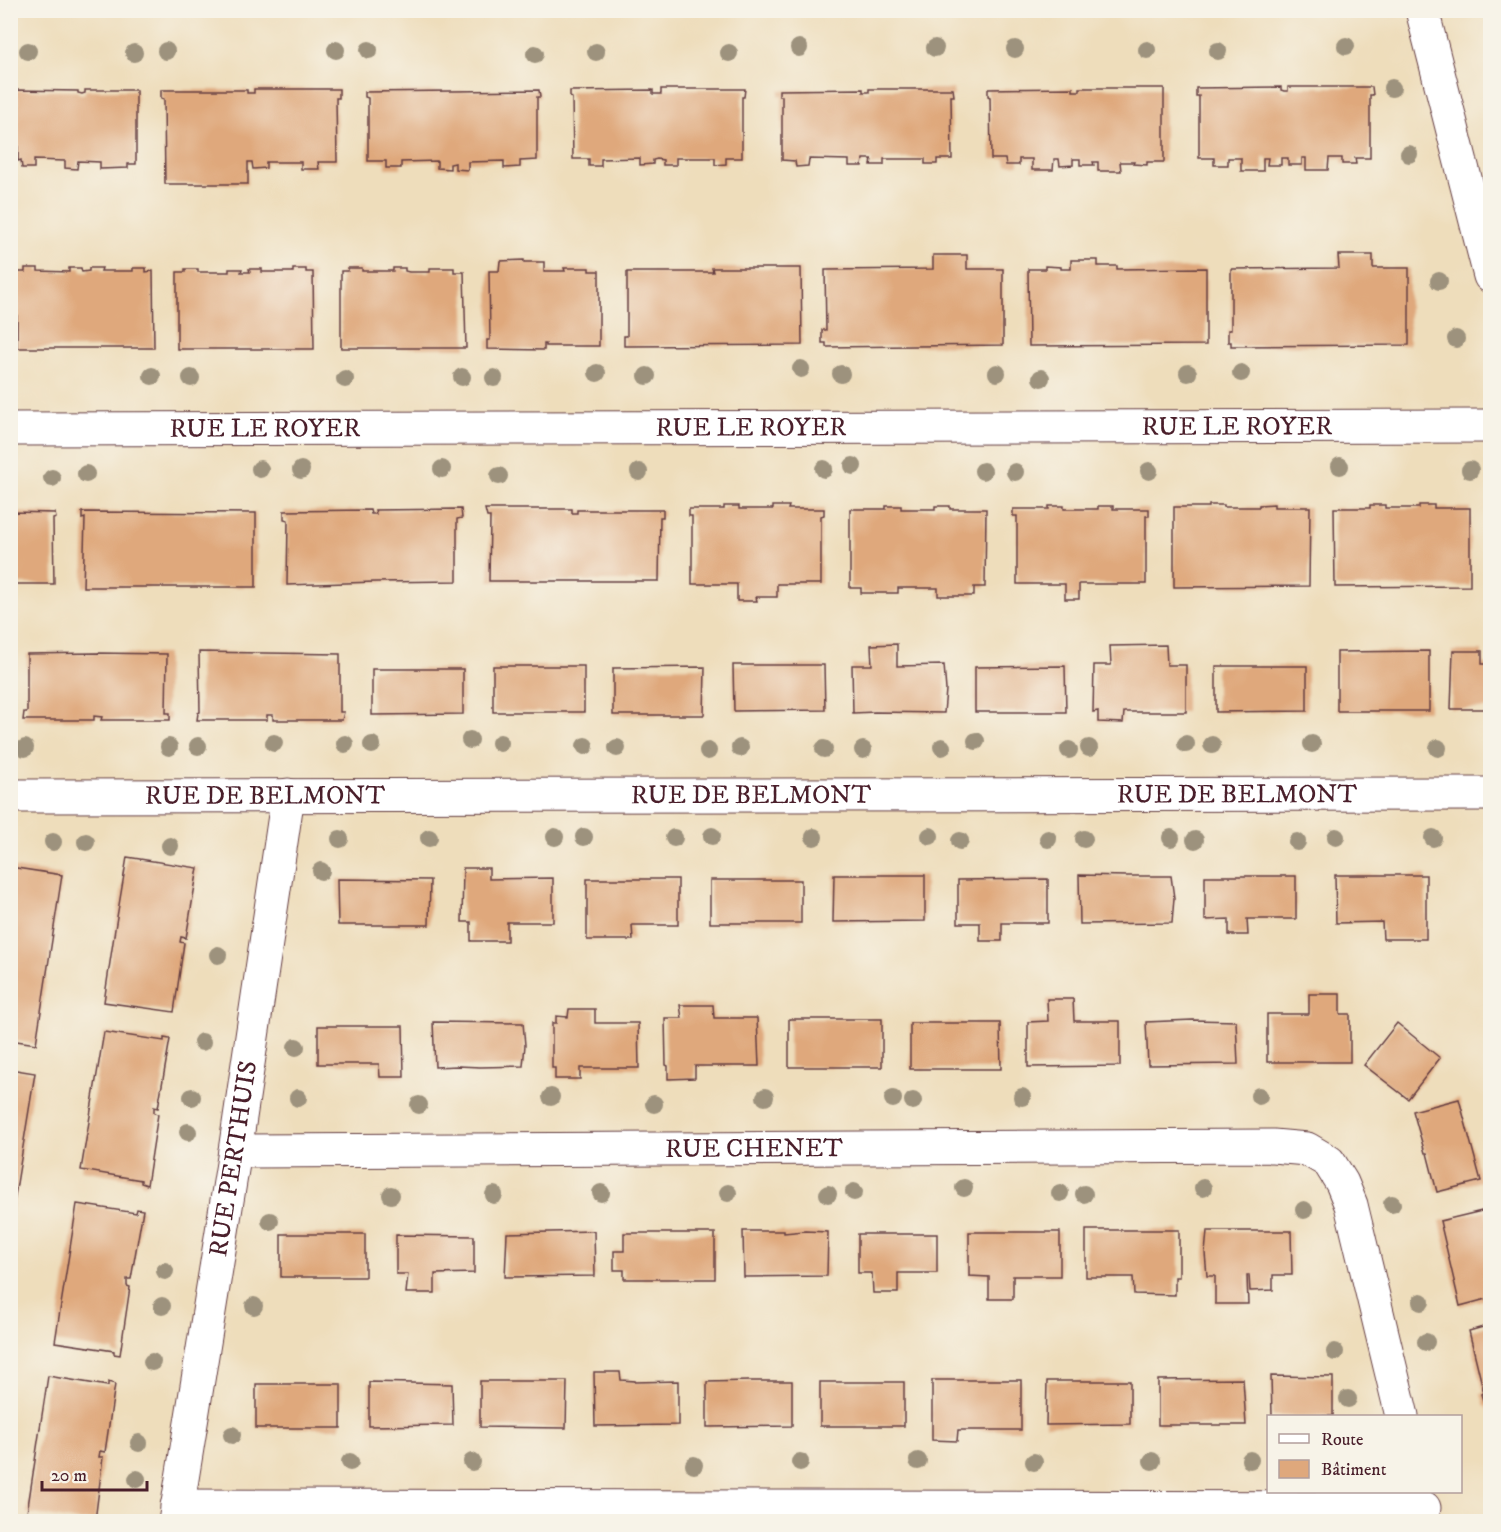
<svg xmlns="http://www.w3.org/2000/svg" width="1501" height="1532" font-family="'IM FELL DW Pica',serif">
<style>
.building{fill:#dfa87c}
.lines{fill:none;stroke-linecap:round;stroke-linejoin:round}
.minor-casing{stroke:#633c41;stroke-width:35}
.minor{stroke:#fff;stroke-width:33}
.tree{fill:#9d927d}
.labels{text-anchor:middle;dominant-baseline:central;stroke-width:6;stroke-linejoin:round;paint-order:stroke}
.street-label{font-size:26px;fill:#4a1f2b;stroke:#f7f3e8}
</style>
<rect width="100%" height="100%" fill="#f7f3e8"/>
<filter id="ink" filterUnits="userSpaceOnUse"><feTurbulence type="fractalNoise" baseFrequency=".0167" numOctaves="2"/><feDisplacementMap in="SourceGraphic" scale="12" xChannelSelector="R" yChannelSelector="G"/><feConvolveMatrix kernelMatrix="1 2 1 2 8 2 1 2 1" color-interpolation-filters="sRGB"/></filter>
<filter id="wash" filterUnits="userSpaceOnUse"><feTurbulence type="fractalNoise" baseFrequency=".008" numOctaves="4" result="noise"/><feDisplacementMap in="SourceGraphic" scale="24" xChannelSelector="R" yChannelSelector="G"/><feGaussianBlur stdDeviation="1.35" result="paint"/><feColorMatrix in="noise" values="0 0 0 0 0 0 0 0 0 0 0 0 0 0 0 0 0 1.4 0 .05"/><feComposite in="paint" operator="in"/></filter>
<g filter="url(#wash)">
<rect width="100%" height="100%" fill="#edb"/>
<g id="blocks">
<g class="building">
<polygon points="1281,87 1281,90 1284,91 1288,91 1288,87 1372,87 1373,95 1370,95 1370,158 1355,158 1356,164 1342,164 1342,158 1329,158 1328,170 1306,170 1306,158 1302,158 1302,165 1288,165 1288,158 1281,158 1281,165 1267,165 1268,158 1263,158 1263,171 1241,171 1241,158 1228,158 1228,165 1214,165 1214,158 1199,158 1199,96 1196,96 1196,88"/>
<polygon points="1073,88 1073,91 1080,91 1080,88 1164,88 1164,162 1147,162 1147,165 1133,164 1134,162 1120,162 1121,171 1098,171 1098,162 1093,162 1094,165 1080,165 1080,159 1073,159 1073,165 1060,166 1059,159 1054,159 1053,170 1032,170 1032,159 1019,159 1019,165 1006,165 1005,159 991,159 990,97 988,96 988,89"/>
<polygon points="254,89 339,89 339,98 336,98 337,162 318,162 319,169 301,169 301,162 266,162 266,168 253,169 252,162 248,162 248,184 165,184 164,99 161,98 161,90 247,90 247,93 254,93"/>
<polygon points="661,89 745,89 744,97 742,97 742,158 726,158 726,164 715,165 715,158 676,158 676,165 663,165 663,160 657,159 653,160 653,164 640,165 640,158 601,159 601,166 589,166 589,159 573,159 572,98 570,97 570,91 653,90 653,94 661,94"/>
<polygon points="863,89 863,92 869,92 869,89 953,89 954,96 951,96 952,159 937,159 937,164 925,164 925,159 884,159 884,165 871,165 872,159 863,159 862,166 849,166 849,160 809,159 808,166 796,167 795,161 782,160 782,96 779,96 779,90"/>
<polygon points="14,90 78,91 78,93 82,94 85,93 85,90 136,90 136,164 128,164 128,168 100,169 100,162 78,161 77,169 65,168 65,161 34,160 34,168 22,168 21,160 18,161 18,97 14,96"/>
<polygon points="539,90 540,97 537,97 537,160 520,161 520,167 504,168 504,161 468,162 468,170 455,169 455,163 450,164 450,169 437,168 437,161 401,162 401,168 386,168 386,161 368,161 368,98 365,97 365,92"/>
<polygon points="933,255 967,255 967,269 1003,269 1003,345 826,347 826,343 822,343 822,330 826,330 825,270 933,269"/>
<polygon points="1338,255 1373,255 1373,268 1409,268 1409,345 1231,346 1231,342 1228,342 1228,330 1231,330 1231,269 1339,268"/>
<polygon points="524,260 524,262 544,262 544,271 565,271 564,268 589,268 589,271 599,271 599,346 546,346 546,344 544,344 544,350 487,349 487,340 490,340 489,271 499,271 500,261"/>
<polygon points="1071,260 1098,260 1098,266 1117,266 1117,269 1206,268 1206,345 1029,346 1028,269 1045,269 1045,266 1061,267 1061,269 1071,269"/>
<polygon points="25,268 38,268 38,271 69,272 69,268 81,268 82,272 89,271 89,268 102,268 101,271 133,271 133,268 146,268 146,272 153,271 154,348 17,348 17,272 25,272"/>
<polygon points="348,268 362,268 362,271 393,271 393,268 405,268 405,271 409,272 430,272 430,268 454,268 454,272 464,272 466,348 341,348 341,271 348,271"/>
<polygon points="712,268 801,268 802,345 624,346 624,336 627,336 627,272 713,272"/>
<polygon points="185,269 198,269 198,272 229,272 229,269 242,269 241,272 250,272 249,269 262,269 262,272 293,272 293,269 306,269 306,272 313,272 314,349 177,349 177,272 185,272"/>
<polygon points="1274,504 1274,507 1310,507 1309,586 1174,587 1174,507 1209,507 1209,505 1224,505 1224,507 1259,507 1259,505"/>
<polygon points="1370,505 1385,505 1385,508 1419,508 1419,505 1434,505 1434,508 1470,508 1470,586 1335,587 1334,508 1370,508"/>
<polygon points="724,506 739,506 739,509 773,509 773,506 789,506 788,509 824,509 824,515 821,516 821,584 777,584 777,597 756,597 757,601 737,601 737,584 692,584 692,516 689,516 689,509 724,509"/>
<polygon points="886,506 901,506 901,509 935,509 935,506 950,506 950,509 986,509 985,587 974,587 974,596 938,596 938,588 898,588 898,593 861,593 861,588 850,588 850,509 886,509"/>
<polygon points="1049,506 1064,506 1064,509 1098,509 1098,506 1113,506 1113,509 1149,509 1149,516 1146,516 1146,584 1079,584 1079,599 1065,599 1065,584 1017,584 1017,516 1013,516 1013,509 1049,509"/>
<polygon points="461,509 462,518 457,519 457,581 375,582 287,585 288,520 284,519 284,511 370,510 371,514 376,514 375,510"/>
<polygon points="485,509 572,509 572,513 577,513 577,510 663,510 663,517 660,517 659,581 489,581 490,517 487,517"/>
<polygon points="10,512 55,513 56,518 53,519 54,584 10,584"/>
<polygon points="82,512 256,513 256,587 83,587 85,518 82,519"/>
<polygon points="897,644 897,666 944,665 946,690 944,713 875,712 853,713 852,665 872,665 871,645"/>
<polygon points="1166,645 1167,665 1186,665 1186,712 1124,712 1123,723 1098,722 1098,711 1093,712 1094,665 1111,665 1110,646"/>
<polygon points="1429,651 1429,711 1337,711 1337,652"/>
<polygon points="1453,651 1482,651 1482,664 1490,664 1490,709 1451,709"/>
<polygon points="199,652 340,654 340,712 344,712 342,720 273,720 273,715 267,715 267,720 197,720 198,713 200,712"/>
<polygon points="96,653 167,654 166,713 170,713 170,720 101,720 102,717 94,716 94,720 23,720 24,712 27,712 27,654"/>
<polygon points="733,665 824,665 825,710 734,711"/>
<rect x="493" y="666" width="91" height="46"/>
<polygon points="1065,666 1066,712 975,712 975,667"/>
<polygon points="1216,666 1307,666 1307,711 1216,712"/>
<polygon points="705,667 704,715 613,715 613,668"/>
<polygon points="372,669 463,669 463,714 372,715"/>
<polygon points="127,857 198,868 186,938 181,937 180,942 184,943 174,1012 104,1002 115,929"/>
<polygon points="10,867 62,875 36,1044 10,1040"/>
<polygon points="463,868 489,868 489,879 553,878 553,922 507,922 507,941 471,941 471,922 462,922"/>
<polygon points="834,875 925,875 925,921 833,922"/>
<polygon points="1079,875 1126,876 1171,876 1174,898 1172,923 1080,924"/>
<polygon points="1335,875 1426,875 1426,939 1383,939 1382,922 1336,923"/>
<polygon points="1205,876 1296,876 1296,919 1247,919 1248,935 1229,935 1229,919 1205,920"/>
<polygon points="337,879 430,880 429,925 338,925"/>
<polygon points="587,879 678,879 678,925 632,925 633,940 587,940"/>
<polygon points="1048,879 1048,923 1002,923 1002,941 980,941 980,923 958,923 958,880"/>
<rect x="710" y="880" width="91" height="43"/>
<polygon points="1309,994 1340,994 1340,1014 1350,1014 1350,1062 1267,1062 1267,1014 1309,1014"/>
<polygon points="1047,999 1073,999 1074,1021 1120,1021 1120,1066 1028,1067 1028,1022 1048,1021"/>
<polygon points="680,1005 713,1005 714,1018 757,1018 759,1066 695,1066 695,1078 668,1079 668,1066 666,1065 665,1018 682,1018"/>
<polygon points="569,1009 595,1009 595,1023 638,1023 639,1068 580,1068 580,1079 555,1079 555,1068 552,1068 552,1023 556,1023 556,1016 568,1017"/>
<rect x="789" y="1019" width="93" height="48"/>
<polygon points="1193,1020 1236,1021 1238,1064 1148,1065 1146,1022"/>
<polygon points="433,1022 523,1023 525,1045 523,1066 480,1067 458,1066 435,1067"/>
<polygon points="910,1023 1000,1023 1001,1069 910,1069"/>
<polygon points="1397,1023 1440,1058 1408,1099 1364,1065"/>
<polygon points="318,1026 403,1026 404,1077 380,1077 379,1064 318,1064"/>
<polygon points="104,1032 164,1041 164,1038 170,1039 158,1108 154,1107 154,1113 158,1114 147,1185 141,1183 141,1180 81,1170"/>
<polygon points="10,1069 35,1073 12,1214 10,1214"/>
<polygon points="1459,1099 1481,1181 1437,1192 1427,1153 1425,1153 1413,1111"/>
<polygon points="77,1204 136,1213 137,1209 143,1210 131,1279 127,1279 127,1286 130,1287 120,1355 114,1354 114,1351 55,1342"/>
<polygon points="1486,1210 1490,1231 1490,1298 1460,1306 1440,1221"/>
<polygon points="1086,1230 1179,1230 1179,1277 1175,1277 1175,1295 1134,1294 1133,1277 1086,1277"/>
<polygon points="594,1231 595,1276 505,1277 507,1233"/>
<polygon points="743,1231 784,1231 784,1233 805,1231 828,1232 827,1276 744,1277"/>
<polygon points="1207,1231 1291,1231 1292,1275 1273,1275 1273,1290 1250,1291 1249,1275 1247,1275 1248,1304 1215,1304 1215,1276 1207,1276 1205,1253"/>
<polygon points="969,1232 1060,1232 1060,1276 1013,1276 1013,1299 989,1299 989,1277 969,1276"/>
<polygon points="624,1233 715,1233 715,1279 624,1279 624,1270 614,1270 614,1251 624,1251"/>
<rect x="281" y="1234" width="84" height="43"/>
<polygon points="858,1234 937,1234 937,1273 898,1273 898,1293 873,1293 872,1273 858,1273"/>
<polygon points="396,1235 474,1236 474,1273 435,1274 435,1293 406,1293 408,1274 396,1274"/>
<polygon points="1490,1325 1490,1410 1488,1410 1487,1406 1485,1407 1481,1394 1484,1393 1469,1331"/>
<polygon points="594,1372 620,1372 621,1380 635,1381 635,1382 678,1381 678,1425 595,1426"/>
<polygon points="48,1376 108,1386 108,1382 115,1384 105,1452 100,1451 99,1457 103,1457 95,1521 77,1521 27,1513"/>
<polygon points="1271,1376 1333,1377 1333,1416 1272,1416"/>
<polygon points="1243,1379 1246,1425 1158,1425 1158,1380"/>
<polygon points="932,1380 1021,1380 1021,1430 958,1430 957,1441 932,1440"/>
<polygon points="480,1381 567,1381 566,1428 480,1427"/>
<polygon points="749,1381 792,1381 792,1426 707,1427 707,1382"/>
<polygon points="1047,1381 1130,1381 1130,1424 1046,1425"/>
<polygon points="369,1382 452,1384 453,1425 369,1426"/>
<rect x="820" y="1382" width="84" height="44"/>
<rect x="256" y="1384" width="85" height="44"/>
</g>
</g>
</g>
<g filter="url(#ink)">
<use href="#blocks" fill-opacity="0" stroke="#633c41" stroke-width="1.5"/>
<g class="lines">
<defs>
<g id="minor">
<polyline points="1422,10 1490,276"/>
<path id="s1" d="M10 429 1490 426"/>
<path id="s2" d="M10 796 1490 794"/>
<path id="s3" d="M235 1151 1273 1146 1307 1149 1329 1162 1342 1183 1351 1205 1402 1416"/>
<polyline points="177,1506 1424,1508"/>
<path id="s4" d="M175 1522 235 1151 288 795"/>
</g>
</defs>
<use href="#minor" class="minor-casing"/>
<use href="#minor" class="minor"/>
</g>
<g class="tree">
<circle cx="1346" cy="46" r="9"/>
<circle cx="799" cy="48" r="9"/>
<circle cx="935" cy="48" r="9"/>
<circle cx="1015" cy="49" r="9"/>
<circle cx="336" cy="50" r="9"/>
<circle cx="369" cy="50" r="9"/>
<circle cx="1147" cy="50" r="9"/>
<circle cx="28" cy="51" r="9"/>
<circle cx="166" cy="51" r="9"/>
<circle cx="1218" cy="51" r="9"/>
<circle cx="596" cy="52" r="9"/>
<circle cx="134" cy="53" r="9"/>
<circle cx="729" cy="53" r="9"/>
<circle cx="535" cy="54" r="9"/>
<circle cx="1392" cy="88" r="9"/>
<circle cx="1409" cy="154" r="9"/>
<circle cx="1439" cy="281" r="9"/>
<circle cx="1456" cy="339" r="9"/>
<circle cx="801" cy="369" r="9"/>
<circle cx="597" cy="373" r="9"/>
<circle cx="997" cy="373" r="9"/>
<circle cx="1188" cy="373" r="9"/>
<circle cx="1241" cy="373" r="9"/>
<circle cx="841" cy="374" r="9"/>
<circle cx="152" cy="376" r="9"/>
<circle cx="647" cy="376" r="9"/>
<circle cx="462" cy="377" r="9"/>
<circle cx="191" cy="378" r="9"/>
<circle cx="494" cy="378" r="9"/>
<circle cx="1041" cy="378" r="9"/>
<circle cx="345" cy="379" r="9"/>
<circle cx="853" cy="466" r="9"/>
<circle cx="1340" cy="466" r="9"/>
<circle cx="260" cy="469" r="9"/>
<circle cx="442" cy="469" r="9"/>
<circle cx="824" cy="469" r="9"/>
<circle cx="301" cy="470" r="9"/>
<circle cx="1470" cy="470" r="9"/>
<circle cx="983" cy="471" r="9"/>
<circle cx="1149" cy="471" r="9"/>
<circle cx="639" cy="472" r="9"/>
<circle cx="1015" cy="472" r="9"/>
<circle cx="86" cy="474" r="9"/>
<circle cx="499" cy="476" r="9"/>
<circle cx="52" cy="478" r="9"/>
<circle cx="470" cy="740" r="9"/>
<circle cx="976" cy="741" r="9"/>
<circle cx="274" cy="743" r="9"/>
<circle cx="500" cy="743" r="9"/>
<circle cx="345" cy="744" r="9"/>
<circle cx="1186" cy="744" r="9"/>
<circle cx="1312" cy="744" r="9"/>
<circle cx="372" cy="745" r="9"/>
<circle cx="1212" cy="745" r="9"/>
<circle cx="198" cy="746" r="9"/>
<circle cx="585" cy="746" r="9"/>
<circle cx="169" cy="747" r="9"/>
<circle cx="942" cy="747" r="9"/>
<circle cx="25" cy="748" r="9"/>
<circle cx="617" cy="748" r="9"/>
<circle cx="740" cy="748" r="9"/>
<circle cx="1089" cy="748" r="9"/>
<circle cx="1438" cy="748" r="9"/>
<circle cx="824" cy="749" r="9"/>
<circle cx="863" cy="750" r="9"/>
<circle cx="1069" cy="750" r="9"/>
<circle cx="708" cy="751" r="9"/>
<circle cx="712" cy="836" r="9"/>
<circle cx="930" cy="836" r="9"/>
<circle cx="555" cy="837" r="9"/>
<circle cx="584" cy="837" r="9"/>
<circle cx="814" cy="837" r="9"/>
<circle cx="1336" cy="837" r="9"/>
<circle cx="429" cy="838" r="9"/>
<circle cx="674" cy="838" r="9"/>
<circle cx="1171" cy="838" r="9"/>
<circle cx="1433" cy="838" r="9"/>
<circle cx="340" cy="839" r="9"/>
<circle cx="1048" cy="839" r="9"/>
<circle cx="1084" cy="839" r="9"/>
<circle cx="1195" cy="840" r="9"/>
<circle cx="960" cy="841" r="9"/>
<circle cx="53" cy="842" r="9"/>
<circle cx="86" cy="842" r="9"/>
<circle cx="1297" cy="842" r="9"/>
<circle cx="170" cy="846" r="9"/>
<circle cx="321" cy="871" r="9"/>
<circle cx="218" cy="955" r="9"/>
<circle cx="202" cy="1042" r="9"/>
<circle cx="296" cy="1047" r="9"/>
<circle cx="1259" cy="1096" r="9"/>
<circle cx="192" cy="1097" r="9"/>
<circle cx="551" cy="1097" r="9"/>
<circle cx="765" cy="1097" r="9"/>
<circle cx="1022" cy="1097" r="9"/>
<circle cx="298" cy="1098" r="9"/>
<circle cx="893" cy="1099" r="9"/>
<circle cx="913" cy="1101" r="9"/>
<circle cx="654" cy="1104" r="9"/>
<circle cx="419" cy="1105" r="9"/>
<circle cx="188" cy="1132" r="9"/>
<circle cx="964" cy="1188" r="9"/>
<circle cx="1203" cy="1188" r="9"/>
<circle cx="854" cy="1192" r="9"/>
<circle cx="601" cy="1193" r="9"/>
<circle cx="728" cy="1193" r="9"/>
<circle cx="1060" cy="1193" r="9"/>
<circle cx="828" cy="1194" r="9"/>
<circle cx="1084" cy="1194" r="9"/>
<circle cx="391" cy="1195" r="9"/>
<circle cx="494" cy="1195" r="9"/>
<circle cx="1392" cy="1204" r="9"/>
<circle cx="1304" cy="1210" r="9"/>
<circle cx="270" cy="1221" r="9"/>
<circle cx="165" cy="1271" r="9"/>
<circle cx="1421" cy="1302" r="9"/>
<circle cx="162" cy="1306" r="9"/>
<circle cx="254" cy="1306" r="9"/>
<circle cx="1426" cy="1342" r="9"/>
<circle cx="1335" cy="1352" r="9"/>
<circle cx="152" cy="1362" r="9"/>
<circle cx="1348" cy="1399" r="9"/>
<circle cx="232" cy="1435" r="9"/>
<circle cx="139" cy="1443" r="9"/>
<circle cx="1250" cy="1460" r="9"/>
<circle cx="918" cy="1461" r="9"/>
<circle cx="1152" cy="1461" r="9"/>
<circle cx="350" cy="1462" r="9"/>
<circle cx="472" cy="1462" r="9"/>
<circle cx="800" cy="1462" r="9"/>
<circle cx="1034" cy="1462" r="9"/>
<circle cx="694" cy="1465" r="9"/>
<circle cx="137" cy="1479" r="9"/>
</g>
</g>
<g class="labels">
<g class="street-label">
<text stroke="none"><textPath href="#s1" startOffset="1227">RUE LE ROYER</textPath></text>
<text stroke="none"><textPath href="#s1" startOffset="741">RUE LE ROYER</textPath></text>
<text stroke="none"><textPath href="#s1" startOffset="255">RUE LE ROYER</textPath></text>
<text stroke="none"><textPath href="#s2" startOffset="1227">RUE DE BELMONT</textPath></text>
<text stroke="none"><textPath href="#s2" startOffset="255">RUE DE BELMONT</textPath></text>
<text stroke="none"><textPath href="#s2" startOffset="741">RUE DE BELMONT</textPath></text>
<text stroke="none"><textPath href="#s3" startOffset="519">RUE CHENET</textPath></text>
<text stroke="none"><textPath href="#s4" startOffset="368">RUE PERTHUIS</textPath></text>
</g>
</g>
<rect width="1501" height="1532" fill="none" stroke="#f7f3e8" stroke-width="36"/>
<rect x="1267" y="1415" width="195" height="78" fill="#f7f3e8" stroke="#b29e9c" stroke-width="1.5"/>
<rect x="1279" y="1434" width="30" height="9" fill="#ffffff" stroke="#b29e9c" stroke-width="1.5"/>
<text x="1321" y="1445" font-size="18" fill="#4a1f2b">Route</text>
<rect x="1279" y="1460" width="30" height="18" fill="#dfa87c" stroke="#b29e9c" stroke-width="1.5"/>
<text x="1321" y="1475" font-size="18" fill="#4a1f2b">Bâtiment</text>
<path d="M42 1481v9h105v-9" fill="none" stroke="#4a1f2b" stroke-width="3"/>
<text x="51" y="1481" font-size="18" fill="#4a1f2b" stroke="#f7f3e8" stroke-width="4.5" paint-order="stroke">20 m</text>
</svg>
